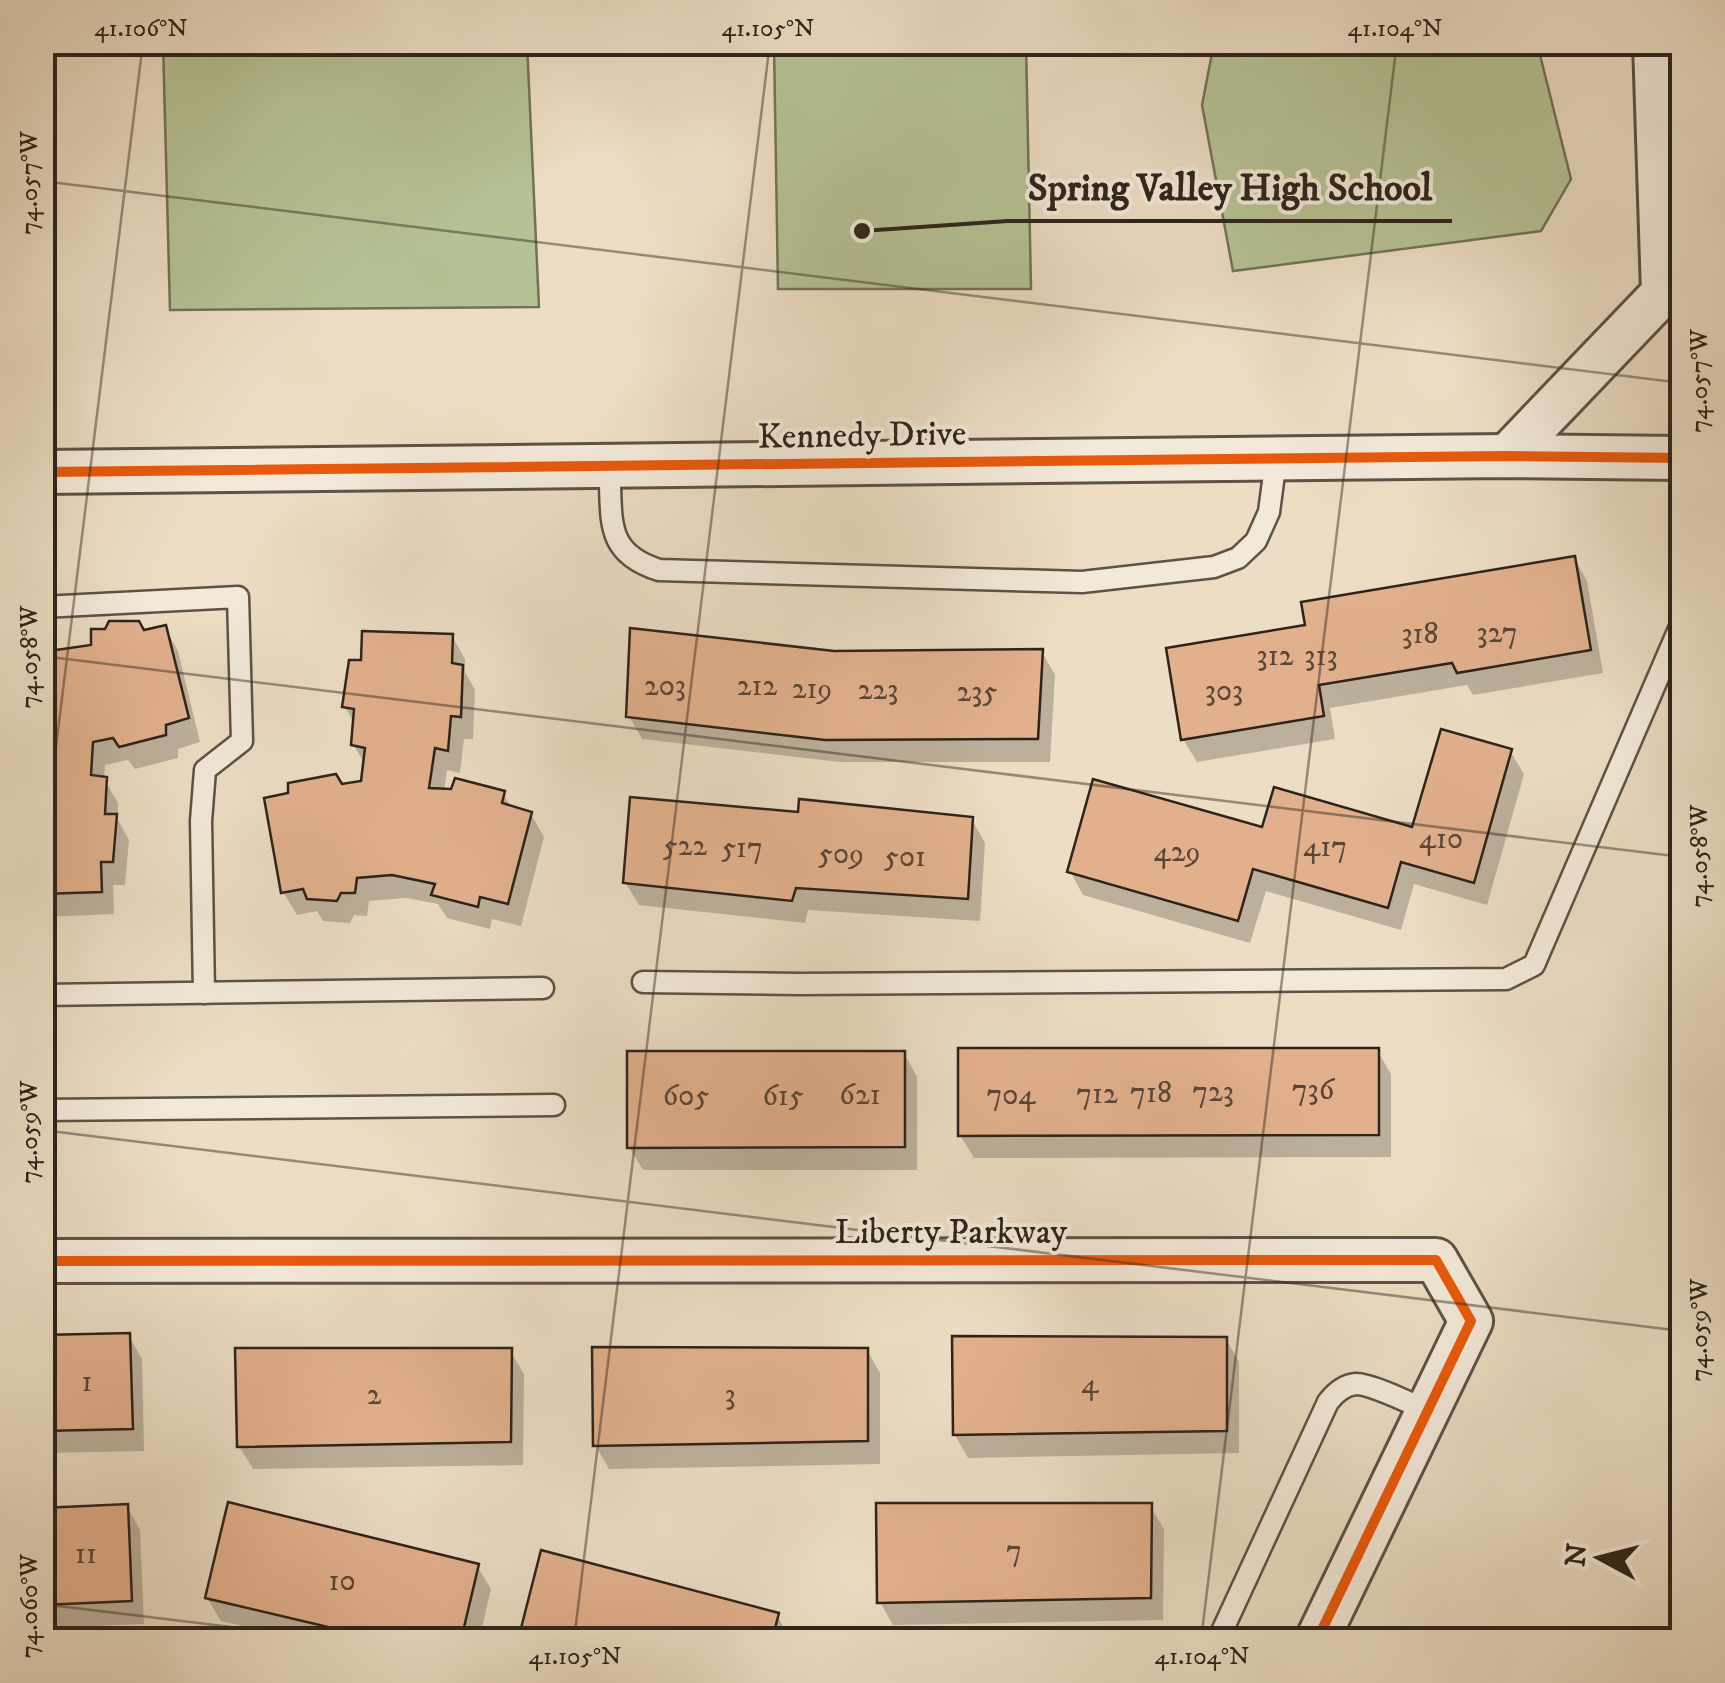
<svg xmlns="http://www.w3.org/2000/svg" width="1725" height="1683" font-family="'IM FELL DW Pica',serif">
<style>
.green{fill:#b6c296;stroke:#727258;stroke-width:2.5}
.shadow{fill:#0003}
.building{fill:#e2b08d;stroke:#2d231b;stroke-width:2.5}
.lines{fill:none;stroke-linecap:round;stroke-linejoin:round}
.lane-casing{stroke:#5d5245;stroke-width:25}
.street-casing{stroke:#5d5245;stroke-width:48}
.lane{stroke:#f3e9d9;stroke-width:20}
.street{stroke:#f3e9d9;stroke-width:42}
.cycleway-casing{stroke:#f3e9d9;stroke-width:16}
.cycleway{stroke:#e8590c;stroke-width:10}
.ticks{fill:none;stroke:#2d231b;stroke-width:2.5;stroke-opacity:0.45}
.labels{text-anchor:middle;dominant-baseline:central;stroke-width:8;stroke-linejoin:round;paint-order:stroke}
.number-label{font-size:30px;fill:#5a4638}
.street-label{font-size:35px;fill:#2d231b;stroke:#f3e9d9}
.leader{fill:none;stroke:#2d231b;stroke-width:4}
.callout-dot{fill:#2d231b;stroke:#f3e9d9;stroke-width:4}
.callout-label{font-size:38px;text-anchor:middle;font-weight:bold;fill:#2d231b;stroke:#f3e9d9;stroke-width:8;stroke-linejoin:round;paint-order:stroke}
.neatline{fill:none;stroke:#2d231b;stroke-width:4}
.ticks-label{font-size:25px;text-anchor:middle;fill:#2d231b}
</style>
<rect width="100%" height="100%" fill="#ecddc4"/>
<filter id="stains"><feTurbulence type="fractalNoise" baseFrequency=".002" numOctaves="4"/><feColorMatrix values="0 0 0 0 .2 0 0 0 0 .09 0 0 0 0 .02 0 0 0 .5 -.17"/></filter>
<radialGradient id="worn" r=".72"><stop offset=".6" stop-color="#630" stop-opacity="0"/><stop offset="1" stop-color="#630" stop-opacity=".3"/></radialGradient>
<g class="green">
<polygon points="163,43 527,43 539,307 170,310"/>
<polygon points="774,43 1026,43 1031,289 778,289"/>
<polygon points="1214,43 1537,43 1571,179 1541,231 1233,271 1202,105"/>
</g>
<g class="shadow">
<polygon points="1574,558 1587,581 1603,673 1473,695 1467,685 1330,708 1335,739 1197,762 1183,739 1308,627"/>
<polygon points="165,628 178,651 200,742 178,749 178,758 135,769 128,760 105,765 104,779 118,803 118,820 129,840 125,885 113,885 114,914 42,917 42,651 56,652 93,647"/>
<polygon points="452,636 465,659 465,672 475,690 473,739 464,739 460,773 447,770 444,791 503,793 512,809 531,814 544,837 521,926 492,919 490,929 447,918 438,904 406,898 369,901 367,916 354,915 350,923 323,921 317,911 297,915 283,892 340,786 364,783 366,766 353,744 355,725 345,707 363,663"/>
<polygon points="1042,652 1055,675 1050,762 840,762 642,739 629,716 834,654"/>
<polygon points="1510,751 1524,774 1487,905 1414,884 1401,930 1266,891 1250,943 1083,895 1070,871 1264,830 1414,830"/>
<polygon points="800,815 972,820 985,843 980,921 808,910 805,923 639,905 625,882"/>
<polygon points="1377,1050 1391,1074 1391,1157 974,1158 960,1135"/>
<polygon points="904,1053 917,1077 917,1170 643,1170 629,1147"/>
<polygon points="129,1336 142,1359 144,1451 42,1453 42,1338"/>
<polygon points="1226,1339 1239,1362 1239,1453 968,1458 955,1435"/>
<polygon points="867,1350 880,1373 880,1464 609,1469 596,1446"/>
<polygon points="510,1351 524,1374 523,1465 253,1469 239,1446"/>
<polygon points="127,1506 140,1530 144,1624 42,1628 42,1510"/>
<polygon points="1150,1506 1164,1529 1163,1620 893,1625 880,1602"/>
<polygon points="543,1553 777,1615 790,1640 520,1640"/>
<polygon points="477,1566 491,1589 479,1640 303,1640 221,1621 207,1598"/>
</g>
<g class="building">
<polygon points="1575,556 1591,650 1457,673 1452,663 1319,685 1324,716 1181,740 1166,648 1305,625 1301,602"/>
<polygon points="109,621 139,621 144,630 166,625 189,718 166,725 166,735 119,747 113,738 93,742 91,775 107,777 105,814 117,814 113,862 101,862 102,892 42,894 42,648 56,650 91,645 91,629 105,629"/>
<polygon points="630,628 834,651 1043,649 1038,739 825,740 626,717"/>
<polygon points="362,631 453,634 452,663 463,665 461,717 451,716 448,751 435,748 429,788 451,789 455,778 505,791 502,803 532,812 508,904 480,897 478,907 431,895 435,884 392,875 357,878 355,893 341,893 337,901 307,899 303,889 281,893 264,798 288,793 288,783 336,774 342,784 361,781 365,748 351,745 354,709 342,707 349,660 361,660"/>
<polygon points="1441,729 1512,749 1474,883 1401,862 1388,908 1253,869 1238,921 1067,872 1093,779 1262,827 1274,787 1412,827"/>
<polygon points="630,797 798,812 799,799 973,817 968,899 796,888 792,901 623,883"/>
<polygon points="958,1048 1379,1048 1379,1135 958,1136"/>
<polygon points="627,1051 905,1051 905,1147 627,1148"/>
<polygon points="130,1333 133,1429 42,1431 42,1335"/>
<polygon points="952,1336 1227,1337 1227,1431 953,1435"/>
<polygon points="592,1347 868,1348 868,1441 593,1446"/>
<polygon points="235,1348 512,1348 511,1442 237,1447"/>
<polygon points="228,1502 479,1564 461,1640 383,1640 205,1598"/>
<polygon points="876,1503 1152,1503 1151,1598 877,1603"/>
<polygon points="128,1504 132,1601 42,1605 42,1508"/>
<polygon points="541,1550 779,1613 772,1640 518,1640"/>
</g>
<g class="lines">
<defs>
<g id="lane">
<path d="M609 466C613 517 602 552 659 570L1082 582 1214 567 1238 558 1256 541 1269 512 1276 459"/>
<polyline points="42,607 238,597 242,741 205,770 201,821 204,993"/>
<polyline points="643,982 800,984 1506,979 1534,965 1682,622"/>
<polyline points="42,995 543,988"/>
<polyline points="42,1110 554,1105"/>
<path d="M1218 1640 1328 1402C1335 1393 1344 1385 1356 1384 1372 1384 1412 1404 1428 1411"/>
</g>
<g id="street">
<polyline points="1507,456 1663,293 1655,42"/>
<polyline points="42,472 1507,456 1682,458"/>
<polyline points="42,1261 1436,1260 1471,1321 1317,1640"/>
</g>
</defs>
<use href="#lane" class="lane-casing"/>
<use href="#street" class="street-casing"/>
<use href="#lane" class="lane"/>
<use href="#street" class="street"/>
<defs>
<g id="cycleway">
<polyline points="42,472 1507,456 1682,458"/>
<polyline points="42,1261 1436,1260 1471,1321 1317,1640"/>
</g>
</defs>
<use href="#cycleway" class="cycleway-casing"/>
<use href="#cycleway" class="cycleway"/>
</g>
<path class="ticks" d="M42 181 1682 383M42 656 1682 857M42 860 143 42M42 1130 1682 1331M42 1604 337 1640M574 1640 770 42M1201 1640 1397 42"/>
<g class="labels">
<g class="number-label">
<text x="1497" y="633">327</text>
<text x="1420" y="634">318</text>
<text x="1275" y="656">312</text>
<text x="1321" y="656">313</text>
<text x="665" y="686">203</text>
<text x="757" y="686">212</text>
<text x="812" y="689">219</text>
<text x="878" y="690">223</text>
<text x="1224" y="691">303</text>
<text x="977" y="692">235</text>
<text x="1441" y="839">410</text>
<text x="685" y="846">522</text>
<text x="1325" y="847">417</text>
<text x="742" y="848">517</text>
<text x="1177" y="852">429</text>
<text x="841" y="854">509</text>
<text x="905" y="857">501</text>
<text x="1313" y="1090">736</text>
<text x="1213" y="1092">723</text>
<text x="1151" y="1093">718</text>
<text x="1097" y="1094">712</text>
<text x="860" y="1095">621</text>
<text x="1011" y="1095">704</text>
<text x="686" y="1096">605</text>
<text x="783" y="1096">615</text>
<text x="87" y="1382">1</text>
<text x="1090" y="1384">4</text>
<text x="374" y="1395">2</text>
<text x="730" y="1395">3</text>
<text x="1014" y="1551">7</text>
<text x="86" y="1554">11</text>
<text x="342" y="1581">10</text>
</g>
<g class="street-label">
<text transform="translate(862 436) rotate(-1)">Kennedy Drive</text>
<text x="951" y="1233">Liberty Parkway</text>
</g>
</g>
<path class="leader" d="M862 231L1008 221H1452"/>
<circle class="callout-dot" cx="862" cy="231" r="10"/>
<g class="callout-label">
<text x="1230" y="200">Spring Valley High School</text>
</g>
<rect width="1725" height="1683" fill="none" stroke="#ecddc4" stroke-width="110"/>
<g transform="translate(1600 1558) rotate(277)" stroke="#f3e9d9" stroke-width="8" paint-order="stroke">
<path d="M0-8L18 38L0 25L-18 38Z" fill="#2d231b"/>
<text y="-15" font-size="28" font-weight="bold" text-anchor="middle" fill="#2d231b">N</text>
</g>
<rect x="55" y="55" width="1615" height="1573" class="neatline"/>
<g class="ticks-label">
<text x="141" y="36">41.106°N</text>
<text x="768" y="36">41.105°N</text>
<text x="1395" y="36">41.104°N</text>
<text transform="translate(28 183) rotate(-90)" y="9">74.057°W</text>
<text transform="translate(1698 381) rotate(-90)" y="9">74.057°W</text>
<text transform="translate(28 657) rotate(-90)" y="9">74.058°W</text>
<text transform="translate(1698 856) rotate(-90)" y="9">74.058°W</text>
<text transform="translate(28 1132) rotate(-90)" y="9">74.059°W</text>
<text transform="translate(1698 1330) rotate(-90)" y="9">74.059°W</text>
<text transform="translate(28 1606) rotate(-90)" y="9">74.060°W</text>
<text x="575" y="1664">41.105°N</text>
<text x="1202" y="1664">41.104°N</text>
</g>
<rect width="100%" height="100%" filter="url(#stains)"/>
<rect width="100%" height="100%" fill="url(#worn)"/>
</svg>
